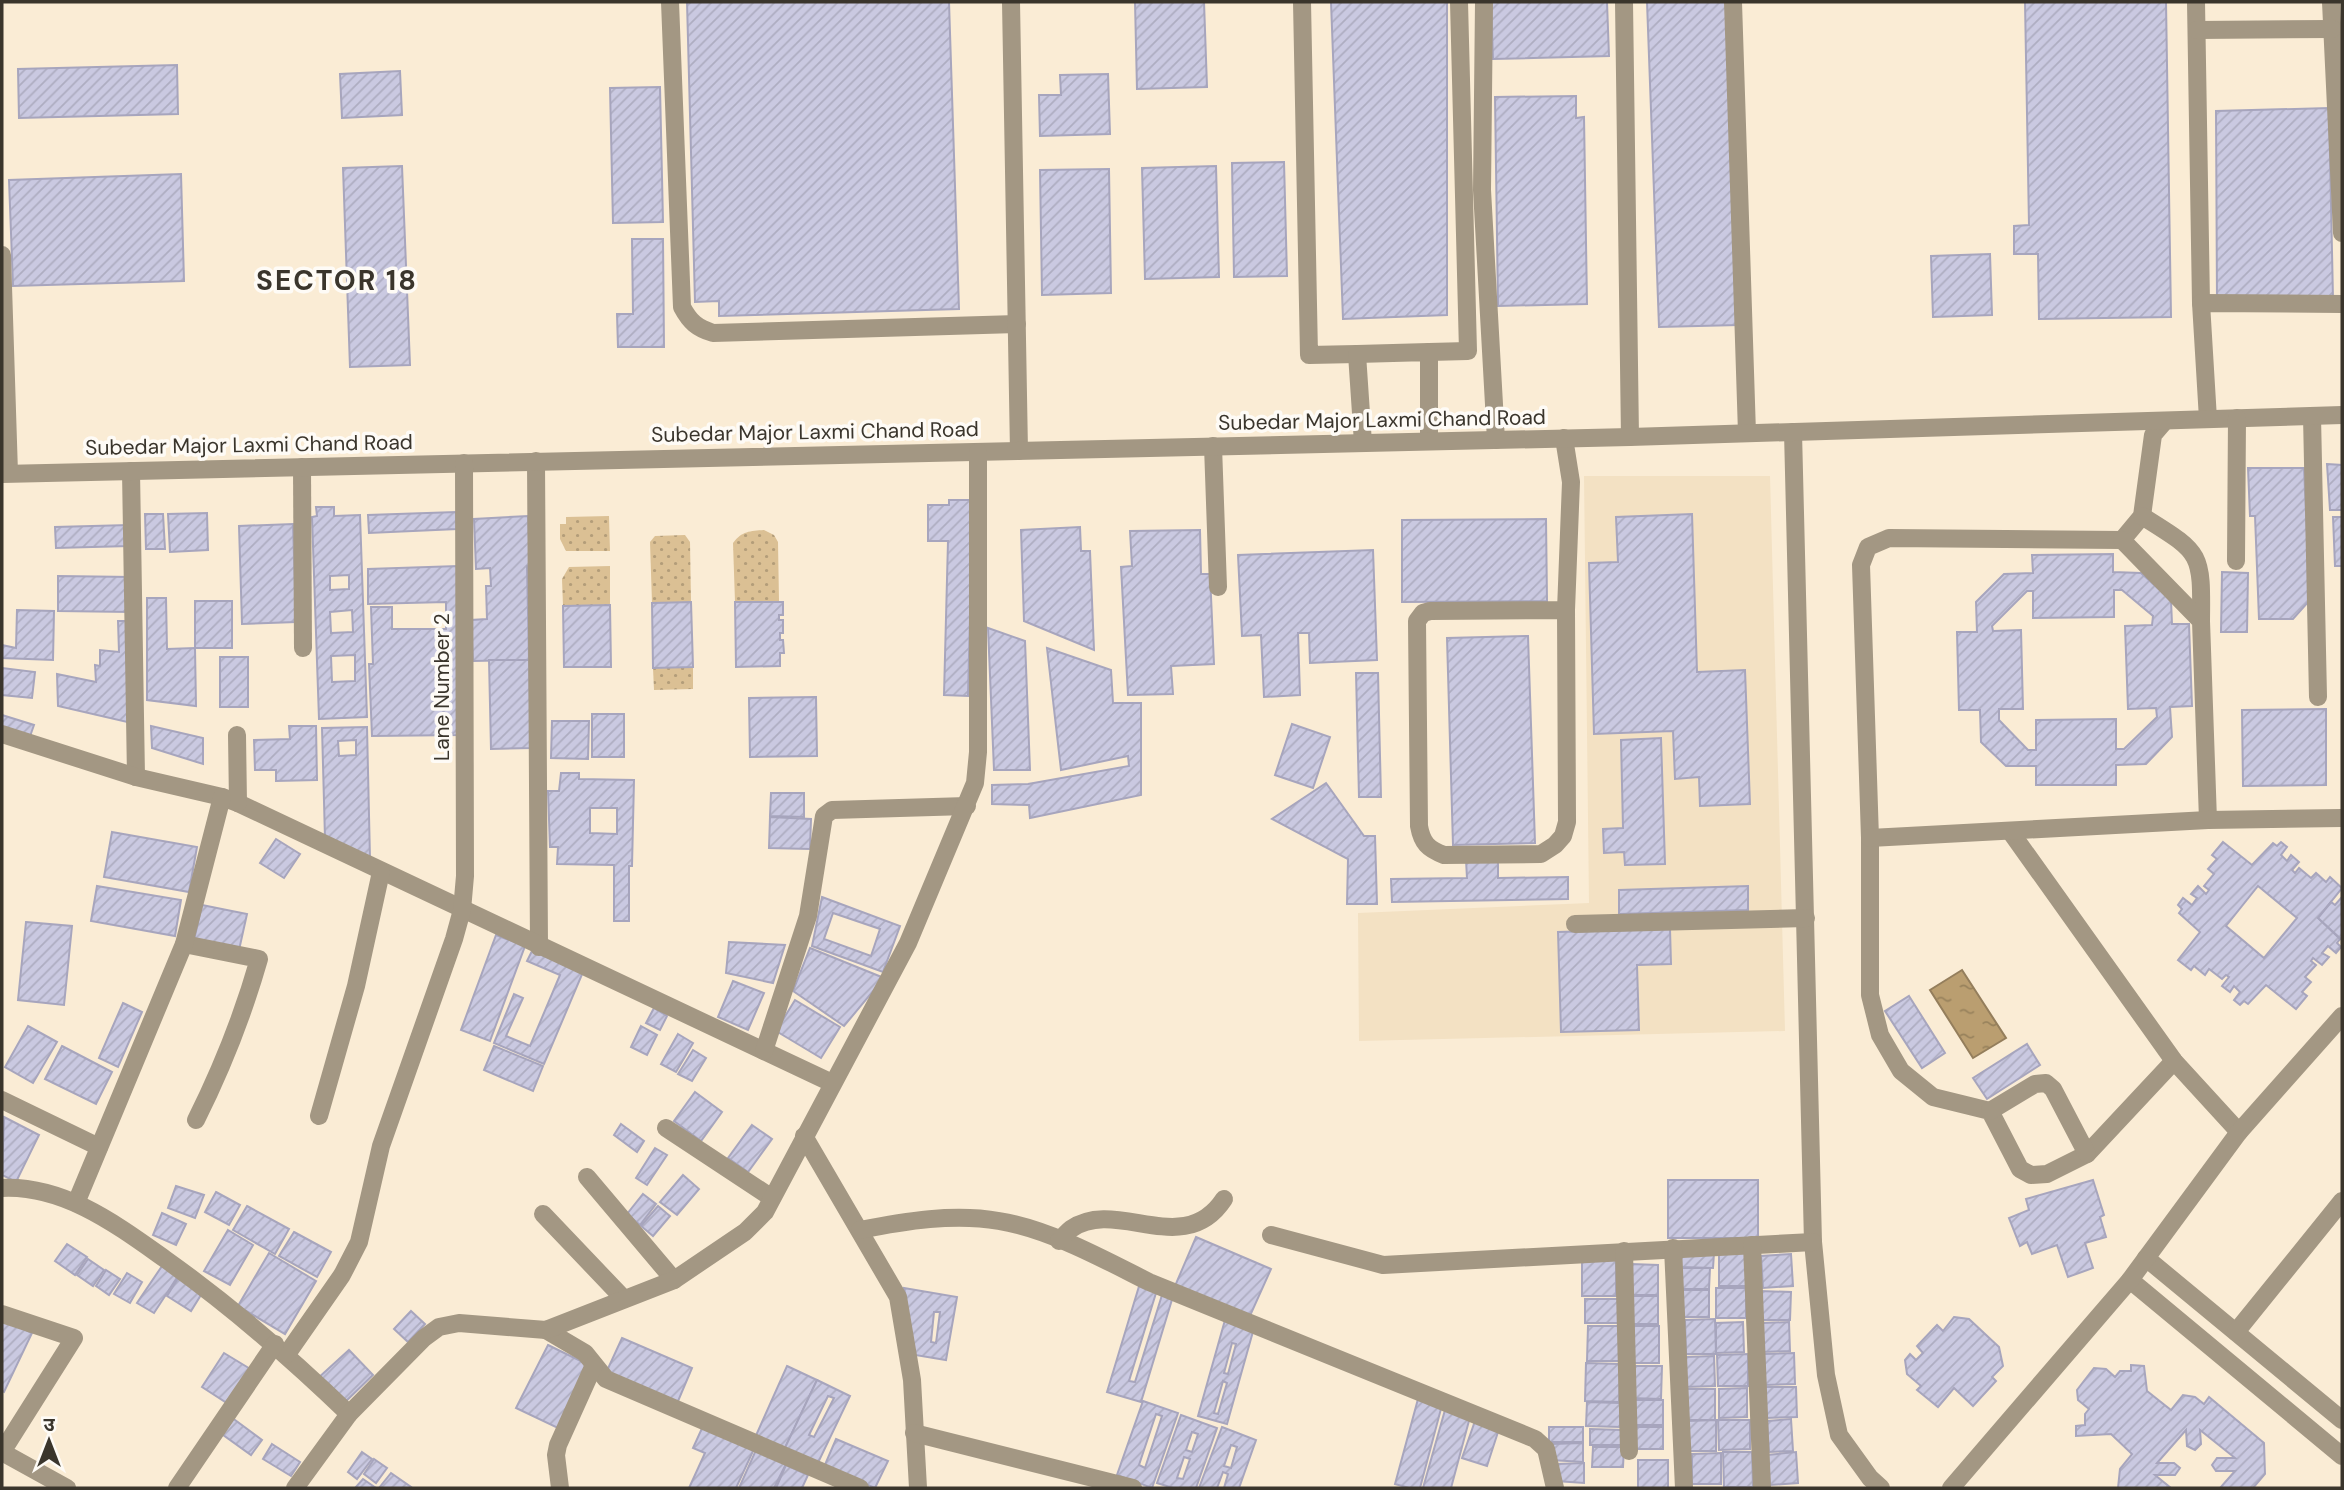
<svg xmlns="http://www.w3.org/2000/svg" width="2344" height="1490" font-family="'DM Sans','Noto Sans Devanagari',sans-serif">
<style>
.built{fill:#f3e1c3}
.garden{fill:url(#garden-dots)}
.water{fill:url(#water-ripples);stroke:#947e5c;stroke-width:2}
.building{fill:url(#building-hatch);stroke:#a7a5bd;stroke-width:2;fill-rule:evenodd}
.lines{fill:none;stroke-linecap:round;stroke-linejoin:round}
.minor{stroke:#a39783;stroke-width:18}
.labels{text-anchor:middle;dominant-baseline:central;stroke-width:7;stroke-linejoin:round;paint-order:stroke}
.street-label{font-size:21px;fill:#3a352c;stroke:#fefbf6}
.district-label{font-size:28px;font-weight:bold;letter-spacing:2px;fill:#3a352c;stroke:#fefbf6}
</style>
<defs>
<pattern id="garden-dots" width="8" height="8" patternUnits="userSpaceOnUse" patternTransform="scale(1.75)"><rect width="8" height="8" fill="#dbc094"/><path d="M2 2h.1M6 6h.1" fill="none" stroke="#b39d79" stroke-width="1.8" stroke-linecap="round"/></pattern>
<pattern id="water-ripples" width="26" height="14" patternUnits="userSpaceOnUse" patternTransform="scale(1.75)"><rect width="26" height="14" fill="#ba9e70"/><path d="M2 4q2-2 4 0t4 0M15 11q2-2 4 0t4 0" fill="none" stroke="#98825c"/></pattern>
<pattern id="building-hatch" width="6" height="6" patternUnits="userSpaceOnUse" patternTransform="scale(1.75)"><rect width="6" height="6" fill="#cac9e1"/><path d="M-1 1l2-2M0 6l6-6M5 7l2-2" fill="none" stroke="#aeadc1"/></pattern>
</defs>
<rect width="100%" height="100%" fill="#faecd5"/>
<polygon class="built" points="1584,476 1770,476 1785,1031 1359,1041 1358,913 1589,903"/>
<g class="garden">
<polygon points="609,516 610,551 566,551 560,539 560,524 566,524 566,517"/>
<path d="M764 530 774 535 778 542 779 601 735 602 733 543C742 531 750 531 764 530Z"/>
<polygon points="685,535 690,542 691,602 652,603 650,542 655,536"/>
<polygon points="610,566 610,605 563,606 562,579 569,567"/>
<polygon points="693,667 693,689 654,690 653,668"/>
</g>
<polygon class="water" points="1962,970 2006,1038 1973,1058 1930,990"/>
<g class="building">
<polygon points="687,2 949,2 959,309 719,316 719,301 695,302"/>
<polygon points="1135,2 1204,2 1207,87 1137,89"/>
<polygon points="1331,2 1447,2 1447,315 1343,319"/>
<polygon points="1491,2 1607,2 1609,56 1493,59"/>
<polygon points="1647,2 1726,2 1738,325 1659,327"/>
<polygon points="2025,2 2166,2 2171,317 2039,319 2038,254 2014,254 2014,226 2029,225"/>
<polygon points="177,65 178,114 19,118 18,69"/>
<polygon points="400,71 402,115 342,118 340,74"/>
<polygon points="1108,74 1110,134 1040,136 1039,95 1061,95 1060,75"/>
<polygon points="660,87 663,222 613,223 610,88"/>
<polygon points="1576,96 1576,118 1584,117 1587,304 1498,306 1495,97"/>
<polygon points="2329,108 2333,299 2217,301 2216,111"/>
<polygon points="1284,162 1287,276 1234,277 1232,163"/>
<polygon points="402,166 410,365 350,367 343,168"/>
<polygon points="1216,166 1219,277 1145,279 1142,168"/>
<polygon points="1109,169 1111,293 1042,295 1040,170"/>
<polygon points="181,174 184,281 13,286 9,180"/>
<polygon points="632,239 663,239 664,347 618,347 617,314 633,314"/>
<polygon points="1990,254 1992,315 1933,317 1931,256"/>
<polygon points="2327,464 2342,465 2342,510 2330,510"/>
<polygon points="2248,468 2304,468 2310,600 2293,619 2259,619 2255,516 2250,516"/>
<polygon points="949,500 973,500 968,696 944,695 948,541 928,541 928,505 949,505"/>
<path d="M316 507H334V516L360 515 367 717 319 719 312 517 317 516ZM349 575V589L330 590V576ZM352 610 353 632 331 633 330 612ZM355 655V681L332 682 331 656Z"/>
<polygon points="456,512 457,529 369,533 368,515"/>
<polygon points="207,513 208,550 170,552 168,514"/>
<polygon points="145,514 163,514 165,549 146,549"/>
<polygon points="1692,514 1697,672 1745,670 1750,804 1700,806 1699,777 1675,779 1673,731 1594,734 1589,563 1618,562 1616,517"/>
<polygon points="528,516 530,566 527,566 529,660 473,661 471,620 487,619 486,586 491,586 490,568 476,569 474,519"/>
<polygon points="2333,517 2342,517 2342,566 2335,566"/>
<polygon points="1546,519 1547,601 1402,602 1402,520"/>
<polygon points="293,524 296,622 242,624 239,526"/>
<polygon points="129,525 129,546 56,548 55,527"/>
<polygon points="1080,527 1081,551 1090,551 1094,650 1024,621 1021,530"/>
<polygon points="1200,530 1201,574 1210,574 1214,664 1171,666 1173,694 1128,695 1121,567 1132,566 1130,531"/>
<polygon points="1373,550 1377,660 1310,663 1309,633 1298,633 1300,695 1264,697 1261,635 1242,636 1238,555"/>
<path d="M2113 554V572L2141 573 2171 600 2172 624H2189L2192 706 2170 707 2172 737 2146 764 2116 765V785H2036V766H2006L1981 742 1980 710H1959L1957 632H1977L1976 602 2004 574 2033 573 2032 555ZM2114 590H2122L2153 616 2152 625 2125 626 2128 709 2156 708 2157 717 2124 749H2116V719L2036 720V750H2028L1999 720V709H2023L2021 630 1993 631 1992 626 2027 591H2033V618L2114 617Z"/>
<polygon points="458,566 462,735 372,736 369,664 373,664 371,607 392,607 392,629 446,629 446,602 368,604 368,569"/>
<polygon points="2222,572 2248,573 2247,632 2221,632"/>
<polygon points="58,576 132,577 131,612 58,611"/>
<polygon points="147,598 166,598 167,649 195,648 196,706 147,700"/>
<rect x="195" y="601" width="37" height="47"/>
<polygon points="691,602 693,667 653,668 652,603"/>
<polygon points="735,602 783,602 783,615 779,615 779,620 783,620 783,633 780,633 780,640 783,640 784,653 780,653 780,666 736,667"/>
<polygon points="610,605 611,667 564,667 563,606"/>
<polygon points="17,610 54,611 53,660 2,658 2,645 16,648"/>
<polygon points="118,621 132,621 136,724 58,706 57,674 96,682 95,665 100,666 100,650 119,652"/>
<polygon points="988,628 1025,641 1030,770 994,770"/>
<polygon points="1528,636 1535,843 1453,845 1447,638"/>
<polygon points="1047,648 1111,670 1113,703 1141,703 1141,795 1030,818 1029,805 992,804 992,785 1028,784 1129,766 1128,756 1061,770"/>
<rect x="220" y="657" width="28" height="50"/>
<polygon points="489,660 529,660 531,748 491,749"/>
<polygon points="2,668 35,672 32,698 2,695"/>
<polygon points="1356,673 1378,673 1381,797 1359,797"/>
<polygon points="816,697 817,756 750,757 749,698"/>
<polygon points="2326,709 2326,785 2243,786 2242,710"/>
<rect x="592" y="714" width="32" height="43"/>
<polygon points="2,715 34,725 28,742 2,733"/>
<polygon points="552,721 589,721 588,759 551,758"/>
<polygon points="1292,724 1330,737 1313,788 1275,775"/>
<polygon points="151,726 203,738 203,764 152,748"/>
<polygon points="289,726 316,726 317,780 276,781 276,770 255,770 254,740 290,739"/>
<path d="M367 727 370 859 325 838 322 728ZM356 740V755L339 756 338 741Z"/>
<polygon points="1661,738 1665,864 1625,865 1624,852 1604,853 1603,829 1623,828 1621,740"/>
<path d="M561 773H579V779L634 780 632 866H629V921H614V865L557 864 558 847H550L548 791H559ZM590 808H617V834L590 833Z"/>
<polygon points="1326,783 1364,836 1375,836 1377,904 1347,904 1348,859 1272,819"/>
<polygon points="771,793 804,793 804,817 770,816"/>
<polygon points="770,817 811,819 810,849 769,848"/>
<polygon points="112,832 197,847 189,892 104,877"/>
<polygon points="276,839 300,854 284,878 260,863"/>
<path d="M2223 842 2252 865 2273 843 2277 846 2281 842 2287 847 2281 855 2287 861 2291 855 2299 862 2292 870 2295 873 2299 868 2311 878 2316 873 2326 882 2330 877 2342 888 2318 918 2340 939 2337 943 2341 947 2336 953 2328 946 2322 953 2329 957 2322 965 2313 958 2311 961 2316 965 2305 977 2311 982 2302 992 2307 996 2296 1009 2266 985 2248 1004 2244 1001 2240 1005 2234 1000 2240 992 2234 986 2230 992 2222 986 2229 977 2226 975 2222 979 2209 969 2205 975 2194 966 2191 970 2178 960 2200 932 2179 913 2182 909 2178 905 2183 898 2192 905 2197 898 2191 894 2198 886 2206 894 2209 890 2204 886 2214 874 2208 869 2217 859 2212 855ZM2258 886 2297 918 2264 958 2226 926Z"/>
<polygon points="1498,859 1498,878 1568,877 1568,899 1392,902 1391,879 1467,878 1466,860"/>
<polygon points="97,886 181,900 175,936 91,921"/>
<polygon points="1748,886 1748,910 1619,914 1619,890"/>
<path d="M822 897 900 926 883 972 812 946ZM833 913 880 929 871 956 824 939Z"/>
<polygon points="2342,897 2342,940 2318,918 2331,902 2335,905"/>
<polygon points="202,905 247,914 239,950 194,940"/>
<polygon points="26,922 72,926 64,1005 18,1000"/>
<polygon points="1670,929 1671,964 1637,965 1639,1030 1561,1032 1558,932"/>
<polygon points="496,935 525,946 490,1041 461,1030"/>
<polygon points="729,942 785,945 773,983 726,973"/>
<polygon points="810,948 884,978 844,1026 793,991"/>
<polygon points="532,951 583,972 544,1064 494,1043 514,994 523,998 506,1036 530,1046 560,975 527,961"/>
<polygon points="733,981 764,993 748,1030 718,1017"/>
<polygon points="1909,996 1945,1053 1922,1068 1885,1011"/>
<polygon points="795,1000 840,1027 821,1058 776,1031"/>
<polygon points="123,1003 142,1012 118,1067 99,1058"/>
<polygon points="654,1008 667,1016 660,1030 646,1023"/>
<polygon points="28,1026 57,1042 33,1083 5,1067"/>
<polygon points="641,1026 657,1035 647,1055 631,1047"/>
<polygon points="678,1034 693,1043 676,1072 661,1064"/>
<polygon points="2027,1044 2040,1065 1987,1099 1973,1078"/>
<polygon points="62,1046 112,1072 96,1104 45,1079"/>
<polygon points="494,1046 543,1066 533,1091 484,1070"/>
<polygon points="693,1050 706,1058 692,1081 678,1074"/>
<polygon points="695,1092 722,1112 701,1141 674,1121"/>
<polygon points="4,1117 39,1135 16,1182 2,1175"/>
<polygon points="621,1124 644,1141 637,1152 614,1135"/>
<polygon points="752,1125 772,1139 748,1172 728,1158"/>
<polygon points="655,1148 667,1155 647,1185 636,1178"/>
<polygon points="683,1175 699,1189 677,1215 660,1202"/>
<rect x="1668" y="1180" width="90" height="58"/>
<polygon points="2093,1180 2104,1215 2100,1217 2106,1237 2085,1243 2093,1268 2068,1277 2057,1245 2032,1254 2027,1242 2020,1246 2009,1218 2029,1210 2026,1199"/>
<polygon points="176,1186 204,1195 195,1218 168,1208"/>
<polygon points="216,1192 240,1205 229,1225 205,1212"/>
<polygon points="643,1194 656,1204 640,1225 627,1214"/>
<polygon points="247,1206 289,1229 275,1254 233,1230"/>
<polygon points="658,1206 670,1216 653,1236 641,1226"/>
<polygon points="162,1213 186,1224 176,1245 153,1235"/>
<polygon points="228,1230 253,1245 230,1285 204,1271"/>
<polygon points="294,1232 331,1252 317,1277 279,1256"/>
<polygon points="1196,1237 1271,1269 1249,1318 1175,1286"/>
<polygon points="67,1244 87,1257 75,1275 55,1261"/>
<polygon points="1681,1252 1714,1253 1713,1268 1680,1267"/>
<rect x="1719" y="1252" width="28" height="34"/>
<polygon points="269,1253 316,1281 285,1334 238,1306"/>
<polygon points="1791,1254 1793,1286 1763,1288 1761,1256"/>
<polygon points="88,1259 104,1270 93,1286 77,1275"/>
<rect x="1582" y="1260" width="34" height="36"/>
<polygon points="1631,1264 1658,1265 1658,1295 1630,1295"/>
<polygon points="162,1266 178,1276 154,1313 137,1303"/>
<polygon points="1682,1268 1710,1268 1709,1289 1682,1289"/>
<polygon points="106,1270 120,1279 109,1295 96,1286"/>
<polygon points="127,1273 142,1282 130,1303 114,1294"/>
<polygon points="180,1275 204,1290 191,1311 167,1296"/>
<path d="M1140 1283 1174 1293 1141 1402 1107 1392ZM1156 1293 1162 1295 1135 1382 1129 1381Z"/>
<path d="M904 1288 957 1297 946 1360 915 1355ZM934 1312H940L936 1343 931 1342Z"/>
<rect x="1716" y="1288" width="30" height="30"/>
<rect x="1680" y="1290" width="29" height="27"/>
<polygon points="1760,1291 1791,1292 1790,1320 1760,1320"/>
<rect x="1631" y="1296" width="27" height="28"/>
<rect x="1585" y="1299" width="34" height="24"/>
<polygon points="411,1311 425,1324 408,1342 394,1329"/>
<polygon points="1954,1317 1969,1319 1999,1347 2003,1366 1992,1377 1996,1381 1973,1406 1954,1388 1938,1407 1917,1390 1921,1386 1907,1374 1905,1360 1910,1354 1916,1360 1923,1353 1917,1346 1937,1325 1943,1331"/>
<polygon points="2,1319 32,1333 4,1392 2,1391"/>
<polygon points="1715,1319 1716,1354 1686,1354 1685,1320"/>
<path d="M1225 1320 1254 1328 1227 1424 1198 1416ZM1232 1343 1236 1344 1228 1374 1224 1373ZM1223 1381 1227 1383 1218 1414 1214 1413Z"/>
<polygon points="1743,1322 1744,1352 1716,1353 1716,1323"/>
<polygon points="1789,1322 1790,1351 1763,1352 1762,1323"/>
<polygon points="1588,1326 1620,1326 1621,1361 1587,1361"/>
<rect x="1631" y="1326" width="28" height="37"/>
<polygon points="622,1338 692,1368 676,1406 605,1375"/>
<polygon points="548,1345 591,1366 560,1429 516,1408"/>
<polygon points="349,1350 373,1375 342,1405 317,1379"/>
<polygon points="224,1353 252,1370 230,1405 202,1387"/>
<polygon points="1794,1353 1795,1384 1765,1385 1764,1354"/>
<polygon points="1748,1354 1748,1386 1718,1386 1717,1355"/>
<polygon points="1714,1356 1715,1386 1685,1387 1685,1357"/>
<polygon points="1586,1363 1620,1364 1619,1402 1585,1401"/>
<polygon points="2131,1365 2144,1366 2147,1391 2171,1410 2183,1395 2195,1397 2204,1404 2209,1397 2264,1443 2265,1474 2253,1488 2220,1488 2235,1471 2216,1471 2212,1465 2217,1458 2235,1458 2200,1430 2201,1444 2195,1450 2187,1446 2186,1430 2157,1463 2174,1463 2180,1468 2175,1475 2155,1475 2171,1488 2118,1488 2120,1469 2132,1454 2111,1434 2076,1436 2076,1426 2085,1425 2085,1414 2089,1409 2078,1400 2077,1390 2094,1368 2106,1369 2115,1377 2120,1371 2131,1371"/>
<polygon points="787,1366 817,1380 783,1452 754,1440"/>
<polygon points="1631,1366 1662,1366 1661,1399 1630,1398"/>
<path d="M817 1380 850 1396 816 1467 783 1452ZM828 1396 834 1398 814 1437 809 1435Z"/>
<polygon points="1764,1387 1796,1387 1797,1417 1765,1418"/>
<polygon points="1747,1388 1747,1417 1719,1418 1719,1389"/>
<rect x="1686" y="1389" width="29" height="31"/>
<polygon points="1418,1399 1442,1405 1420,1488 1409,1488 1395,1484"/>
<rect x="1632" y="1400" width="31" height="25"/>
<path d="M1143 1401 1178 1413 1152 1488 1117 1475ZM1156 1414 1162 1416 1145 1468 1139 1465Z"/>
<polygon points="1587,1402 1620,1403 1620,1427 1586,1426"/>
<polygon points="1445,1410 1470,1417 1451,1488 1423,1488"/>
<path d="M1181 1415 1217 1428 1196 1488H1173L1157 1483ZM1192 1432 1198 1434 1192 1452 1186 1450ZM1184 1457 1190 1459 1183 1479 1177 1478Z"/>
<polygon points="231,1417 262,1440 251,1455 219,1432"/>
<polygon points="1791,1419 1793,1451 1769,1452 1767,1421"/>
<polygon points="1716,1420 1716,1451 1688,1451 1687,1421"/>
<polygon points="1718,1420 1750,1420 1750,1449 1719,1450"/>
<polygon points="1475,1421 1499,1429 1487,1466 1462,1458"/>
<polygon points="703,1426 754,1449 736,1488 689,1488 705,1453 693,1448"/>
<path d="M1222 1427 1256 1440 1239 1488H1224L1228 1474 1223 1472 1217 1488H1199ZM1231 1445 1237 1447 1231 1468 1224 1466Z"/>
<rect x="1549" y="1427" width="34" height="15"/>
<rect x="1634" y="1427" width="29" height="22"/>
<polygon points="1590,1429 1623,1430 1622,1445 1590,1445"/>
<polygon points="836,1439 888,1461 875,1488 824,1467"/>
<polygon points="1583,1443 1583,1462 1551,1460 1551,1444"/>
<polygon points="272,1444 300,1462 291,1476 263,1459"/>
<polygon points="1593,1447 1624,1447 1623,1467 1592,1467"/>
<polygon points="756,1450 786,1464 774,1488 739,1488"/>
<polygon points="362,1452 372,1459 357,1479 348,1472"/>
<polygon points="1723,1452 1752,1452 1753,1487 1724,1487"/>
<polygon points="1796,1452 1798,1483 1770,1485 1767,1455"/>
<polygon points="1721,1453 1721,1484 1692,1484 1692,1454"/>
<polygon points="374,1459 387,1468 376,1483 364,1474"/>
<rect x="1638" y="1460" width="30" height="28"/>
<polygon points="1584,1463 1584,1483 1556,1481 1557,1464"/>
<polygon points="786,1465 808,1475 802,1488 776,1488"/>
<polygon points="391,1473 411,1487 410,1488 379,1488"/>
<polygon points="363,1479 376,1488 355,1488"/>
</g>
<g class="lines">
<g class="minor">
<path d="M670 2 682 307C690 322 697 328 713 333L1017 324"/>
<polyline points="1011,2 1019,451"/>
<polyline points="1302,2 1309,355 1357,354"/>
<polyline points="1484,2 1482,190 1496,440"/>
<polyline points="1624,2 1630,437"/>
<polyline points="1733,2 1747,433"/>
<polyline points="2196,2 2201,303"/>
<polyline points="2331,2 2342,233"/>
<polyline points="2197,30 2332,29"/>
<polyline points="2,255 9,473"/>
<polyline points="1429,352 1468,351 1459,2"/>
<polyline points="2312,416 2318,697"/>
<polyline points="2208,419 2201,303 2342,304"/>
<polyline points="2165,421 2153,435 2142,516 2122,540 1889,538 1868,547 1861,565 1870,838 1870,995 1880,1035 1901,1071 1933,1097 1990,1111 2020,1169 2031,1175 2047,1174 2087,1154 2174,1061"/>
<polyline points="1793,432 1813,1242 1826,1375 1839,1435 1870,1478 1881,1488"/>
<path d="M1564 438 1571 482 1566 610 1567 822 1563 836 1555 845 1541 854 1444 855C1428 849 1422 843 1419 826L1417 621 1423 613 1430 611 1566 610"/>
<polyline points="1363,443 1357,354 1429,352 1429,441"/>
<polyline points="1213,446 1218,587"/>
<polyline points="536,461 539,947"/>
<polyline points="302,467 303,648"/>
<polyline points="131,471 136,777"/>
<polyline points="2,474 1630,437 2342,415"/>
<path d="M2142 516C2201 553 2202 551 2201 621"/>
<polyline points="2122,540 2201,621 2208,820"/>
<polyline points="2236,561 2237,418"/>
<polyline points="2,734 136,777 222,797 238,803 832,1083"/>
<polyline points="237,735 238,803"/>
<polyline points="2010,831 2174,1061 2239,1132"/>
<polyline points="1870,838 2208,820 2342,818"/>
<polyline points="1575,924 1806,918"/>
<path d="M184 944 259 959C243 1015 222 1068 196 1120"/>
<polyline points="764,1051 808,916 824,816 832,810 967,806"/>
<polyline points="2,1100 99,1147"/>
<polyline points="1990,1111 2035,1084 2046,1083 2053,1089 2087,1154"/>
<polyline points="319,1116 356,986 381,872"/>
<polyline points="666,1128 772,1198"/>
<polyline points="804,1136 898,1297 912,1380 918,1488"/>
<polyline points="587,1177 674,1280"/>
<path d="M2 1188C64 1185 117 1225 165 1259 231 1306 291 1358 349 1414"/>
<polyline points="76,1203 184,944 222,797"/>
<polyline points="543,1214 624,1299"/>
<path d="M860 1230C905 1221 954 1213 999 1221 1049 1229 1103 1259 1149 1282L1535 1439 1546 1449 1555 1488"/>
<polyline points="1271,1235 1383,1265 1813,1242"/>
<path d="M1059 1241C1063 1237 1067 1232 1071 1229 1117 1197 1184 1260 1224 1199"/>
<polyline points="1752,1245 1762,1488"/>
<polyline points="1673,1248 1684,1488"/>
<polyline points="1624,1251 1629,1451"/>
<polyline points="2146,1258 2342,1420"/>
<polyline points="2130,1280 2342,1456"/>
<polyline points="2,1314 74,1338 2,1452 67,1488"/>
<polyline points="546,1330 585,1353 606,1379 860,1488"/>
<polyline points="2236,1332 2342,1201"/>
<polyline points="287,1354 342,1275 359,1242 381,1146 454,939 462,910 465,876 464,463"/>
<polyline points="914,1433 1133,1488"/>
<polyline points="177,1488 275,1344"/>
<polyline points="295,1488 349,1414 424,1338 439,1327 459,1323 546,1330 674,1280 745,1232 765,1212 908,943 975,783 978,752 978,452"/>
<polyline points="560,1488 556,1455 558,1445 594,1365"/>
<polyline points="1951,1488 2130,1280 2239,1132 2342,1016"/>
</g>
</g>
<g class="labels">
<g class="street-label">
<text transform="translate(1382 420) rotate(-1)">Subedar Major Laxmi Chand Road</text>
<text transform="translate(815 432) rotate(-1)">Subedar Major Laxmi Chand Road</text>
<text transform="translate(249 445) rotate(-1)">Subedar Major Laxmi Chand Road</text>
<text transform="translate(442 687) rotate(-90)">Lane Number 2</text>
</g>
<g class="district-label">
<text x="337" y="280">SECTOR 18</text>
</g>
</g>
<rect width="2344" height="1490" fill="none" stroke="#3a352c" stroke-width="7"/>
<g transform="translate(49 1441)" stroke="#fefbf6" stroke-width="5" paint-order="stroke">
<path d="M0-5L12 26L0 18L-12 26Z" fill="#3a352c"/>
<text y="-10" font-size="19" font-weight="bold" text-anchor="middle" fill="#3a352c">उ</text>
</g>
</svg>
